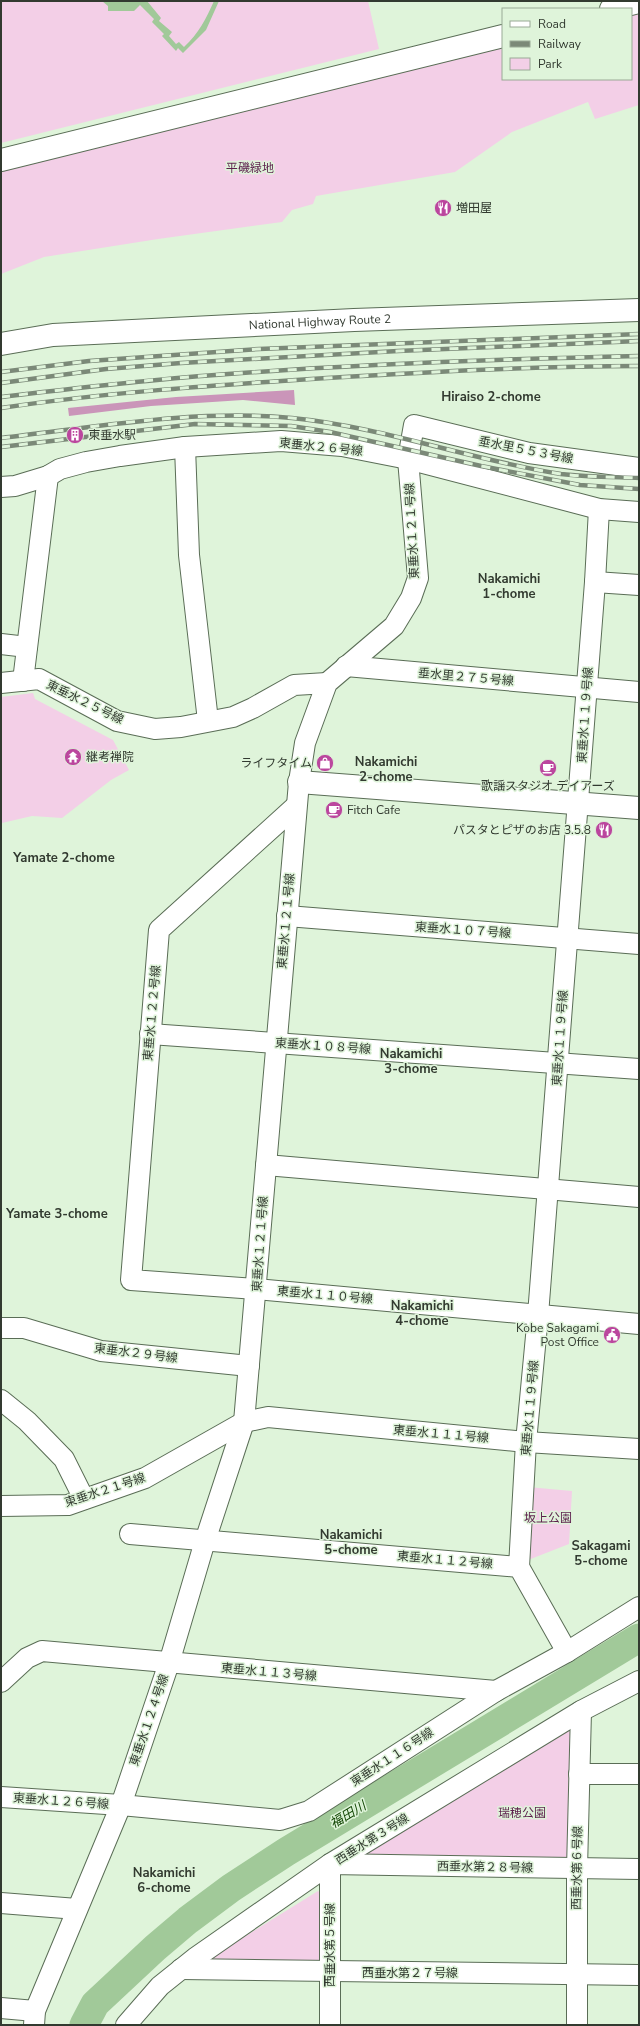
<svg xmlns="http://www.w3.org/2000/svg" width="640" height="2026" font-family="'Nunito Sans','Noto Sans JP',sans-serif">
<style>
.green{fill:#f3cfe7}
.forest{fill:#ca95b9}
.water{fill:#a1c999}
.lines{fill:none;stroke-linecap:round;stroke-linejoin:round}
.river{stroke:#a1c999;stroke-width:29}
.minor-casing{stroke:#5a6d56;stroke-width:22}
.tertiary-casing{stroke:#5a6d56;stroke-width:24}
.trunk-casing{stroke:#5a6d56;stroke-width:24}
.minor{stroke:#fff;stroke-width:20}
.tertiary{stroke:#fff;stroke-width:22}
.trunk{stroke:#fff;stroke-width:22}
.rail-casing{stroke:#7b8978;stroke-width:4.5}
.rail{stroke:#dff4da;stroke-width:3;stroke-dasharray:9;stroke-linecap:butt}
.labels{text-anchor:middle;dominant-baseline:central;stroke-width:3;stroke-linejoin:round;paint-order:stroke}
.park-label{font-size:12px;fill:#5c1e4c;stroke:#dff4da}
.poi-label{font-size:12px;fill:#323a30;stroke:#dff4da;text-anchor:start}
.street-label{font-size:12px;fill:#323a30;stroke:#dff4da}
.neighbourhood-label{font-size:13px;font-weight:bold;fill:#323a30;stroke:#dff4da}
.water-label{font-size:13px;font-style:italic;fill:#134705;stroke:#dff4da}
</style>
<rect width="100%" height="100%" fill="#dff4da"/>
<g class="green">
<polygon points="1,1 368,1 379,49 1,143"/>
<polygon points="639,12 639,105 595,119 588,102 512,132 455,172 316,196 313,204 292,210 282,222 158,239 44,257 1,274 1,170 503,46 503,79 631,79 631,14"/>
<polygon points="33,693 35,699 113,740 129,770 111,780 62,818 32,816 2,823 1,825 1,697"/>
<polygon points="528,1487 572,1491 569,1544 523,1562"/>
<polygon points="565,1729 571,1732 570,1854 565,1863 366,1859 365,1854"/>
<polygon points="318,1891 324,1895 325,1958 319,1966 205,1961"/>
</g>
<polygon class="forest" points="294,390 295,405 243,400 151,406 69,416 68,408 176,397"/>
<path class="water" d="M102 1H147L161 18 159 21 172 32 169 36 176 44 179 42 184 47C199 33 206 19 214 1H219L206 30 183 53 178 48 176 51 162 36 164 34 152 22 154 19 140 5 134 11H108V6Z"/>
<g class="lines">
<polyline class="river" points="84,2025 95,2004 155,1948 188,1920 231,1888 286,1852 639,1638"/>
<defs>
<g id="minor">
<polyline points="185,447 189,555 208,721"/>
<polyline points="1,487 15,486 48,476 60,469 86,462 120,456 185,447 281,441 342,446 408,459 599,509 639,512"/>
<polyline points="595,582 639,585"/>
<polyline points="1,644 27,647"/>
<polyline points="346,666 639,692"/>
<polyline points="23,681 48,476"/>
<polyline points="1,683 39,679 117,721 155,729 181,727 233,717 253,708 294,685 327,683"/>
<polyline points="296,806 159,930 131,1280 256,1289 639,1324"/>
<polyline points="287,916 639,944"/>
<polyline points="150,1034 639,1069"/>
<polyline points="266,1165 639,1197"/>
<polyline points="1,1328 24,1328 101,1351 249,1366"/>
<polyline points="1,1400 27,1421 64,1459 84,1499"/>
<polyline points="1,1506 68,1505 145,1478 244,1422 268,1417 526,1442 639,1449"/>
<polyline points="130,1534 519,1567 567,1652"/>
<polyline points="519,1567 526,1442 538,1315 595,582 599,509"/>
<polyline points="1,1682 27,1658 42,1651 496,1691"/>
<polyline points="579,1774 639,1774"/>
<polyline points="1,1797 121,1805 280,1820 309,1811 496,1691 567,1652 639,1607"/>
<polyline points="1,1903 77,1909"/>
<polyline points="181,1969 639,1975"/>
<polyline points="1,2008 35,2011"/>
<polyline points="34,2025 35,2011 121,1805 169,1663 205,1541 244,1422 299,782 305,743 327,683 394,626 411,598 418,578 408,459 414,425 529,453 639,468"/>
<polyline points="126,2025 160,1986 195,1958 330,1864 581,1711 639,1681"/>
<polyline points="330,2025 330,1864 639,1869"/>
<polyline points="577,2025 577,1869 581,1711"/>
</g>
<g id="tertiary">
<polyline points="611,9 639,2"/>
<polyline points="1,160 503,36"/>
<polyline points="299,782 639,808"/>
</g>
<g id="trunk">
<path id="s1" d="M1 344 53 335 354 320 639 310"/>
</g>
</defs>
<use href="#minor" class="minor-casing"/>
<use href="#tertiary" class="tertiary-casing"/>
<use href="#trunk" class="trunk-casing"/>
<use href="#minor" class="minor"/>
<use href="#tertiary" class="tertiary"/>
<use href="#trunk" class="trunk"/>
<defs>
<g id="rail">
<polyline points="1,372 89,361 259,349 639,334"/>
<polyline points="1,383 106,369 181,363 398,351 639,341"/>
<path d="M1 397C77 388 152 379 228 374 365 364 502 359 639 356"/>
<path d="M1 408C109 392 218 385 327 378 431 372 535 366 639 366"/>
<path d="M1 438C97 427 195 409 292 418 384 427 470 460 561 474 587 477 613 477 639 478"/>
<polyline points="1,447 195,424 291,426 330,432 481,466 580,485 639,489"/>
</g>
</defs>
<use href="#rail" class="rail-casing"/>
<use href="#rail" class="rail"/>
</g>
<defs>
<symbol id="restaurant-disc" viewBox="-11 -11 22 22"><circle r="9.5" fill="#bb469e" stroke="#dff4da"/><path d="M-5-6h1v4h1v-4h1v4h1v-4h1v5L-1.5 .5V6h-2V.5L-5-1ZM5-6V6H3V1.5H1.5Q1.5-4 5-6Z" fill="#fff"/></symbol>
<symbol id="building-disc" viewBox="-11 -11 22 22"><circle r="9.5" fill="#bb469e" stroke="#dff4da"/><path d="M-4-6H4V6H1V3H-1V6H-4ZM-2.5-4.3h1.7v1.8h-1.7ZM.8-4.3h1.7v1.8H.8ZM-2.5-1h1.7V.8h-1.7ZM.8-1h1.7V.8H.8Z" fill="#fff"/></symbol>
<symbol id="temple-disc" viewBox="-11 -11 22 22"><circle r="9.5" fill="#bb469e" stroke="#dff4da"/><path d="M0-6L5-2H3V0L6.5 2.5H4V6H1.5V3h-3V6H-4V2.5H-6.5L-3 0V-2H-5Z" fill="#fff"/></symbol>
<symbol id="shop-disc" viewBox="-11 -11 22 22"><circle r="9.5" fill="#bb469e" stroke="#dff4da"/><path d="M-5-2.5h2.3a2.7 3.5 0 0 1 5.4 0H5L5.5 6h-11ZM-1.5-2.5h3a1.5 2.3 0 0 0-3 0Z" fill="#fff"/></symbol>
<symbol id="cafe-disc" viewBox="-11 -11 22 22"><circle r="9.5" fill="#bb469e" stroke="#dff4da"/><path d="M-5.5-4.5H6V0H3Q3 3.5 0 3.5H-2.5Q-5.5 3.5-5.5 0ZM3-3.2v2h1.7v-2ZM-6 4.5H4V6H-6Z" fill="#fff"/></symbol>
<symbol id="civic-disc" viewBox="-11 -11 22 22"><circle r="9.5" fill="#bb469e" stroke="#dff4da"/><path d="M-.6-6.5H3V-4.5H.6V-3L4-1V1h2V6H-6V1h2V-1L-.6-3ZM-1.2 2.5V6h2.4V2.5Z" fill="#fff"/></symbol>
</defs>
<g fill-rule="evenodd">
<use href="#restaurant-disc" x="433" y="198" width="20" height="20"/>
<use href="#building-disc" x="65" y="425" width="20" height="20"/>
<use href="#temple-disc" x="63" y="747" width="20" height="20"/>
<use href="#shop-disc" x="315" y="753" width="20" height="20"/>
<use href="#cafe-disc" x="538" y="758" width="20" height="20"/>
<use href="#cafe-disc" x="324" y="800" width="20" height="20"/>
<use href="#restaurant-disc" x="594" y="820" width="20" height="20"/>
<use href="#civic-disc" x="602" y="1325" width="20" height="20"/>
</g>
<g class="labels">
<g class="park-label">
<text x="250" y="168">平磯緑地</text>
<text x="548" y="1518">坂上公園</text>
<text x="522" y="1813">瑞穂公園</text>
</g>
<g class="poi-label">
<text x="456" y="208">増田屋</text>
<text x="88" y="435">東垂水駅</text>
<text x="86" y="757">継考禅院</text>
<text x="312" y="763" text-anchor="end">ライフタイム</text>
<text x="548" y="786" text-anchor="middle">歌謡スタジオ デイアーズ</text>
<text x="347" y="810">Fitch Cafe</text>
<text x="591" y="830" text-anchor="end">パスタとピザのお店 3.5.8</text>
<text x="599" y="1328" text-anchor="end">Kobe Sakagami<tspan x="599" dy="14">Post Office</tspan></text>
</g>
<g class="street-label">
<text stroke="none"><textPath href="#s1" startOffset="320">National Highway Route 2</textPath></text>
<text transform="translate(321 447) rotate(6)">東垂水２６号線</text>
<text transform="translate(526 450) rotate(11)">垂水里５５３号線</text>
<text transform="translate(412 531) rotate(-93)">東垂水１２１号線</text>
<text transform="translate(466 677) rotate(5)">垂水里２７５号線</text>
<text transform="translate(85 702) rotate(26)">東垂水２５号線</text>
<text transform="translate(585 715) rotate(-86)">東垂水１１９号線</text>
<text transform="translate(286 921) rotate(-85)">東垂水１２１号線</text>
<text transform="translate(463 930) rotate(4)">東垂水１０７号線</text>
<text transform="translate(152 1013) rotate(-85)">東垂水１２２号線</text>
<text transform="translate(560 1038) rotate(-86)">東垂水１１９号線</text>
<text transform="translate(323 1046) rotate(4)">東垂水１０８号線</text>
<text transform="translate(260 1244) rotate(-86)">東垂水１２１号線</text>
<text transform="translate(325 1295) rotate(5)">東垂水１１０号線</text>
<text transform="translate(136 1353) rotate(7)">東垂水２９号線</text>
<text transform="translate(530 1408) rotate(-85)">東垂水１１９号線</text>
<text transform="translate(441 1434) rotate(5)">東垂水１１１号線</text>
<text transform="translate(105 1490) rotate(-18)">東垂水２１号線</text>
<text transform="translate(445 1560) rotate(5)">東垂水１１２号線</text>
<text transform="translate(269 1672) rotate(5)">東垂水１１３号線</text>
<text transform="translate(149 1720) rotate(-71)">東垂水１２４号線</text>
<text transform="translate(392 1757) rotate(-33)">東垂水１１６号線</text>
<text transform="translate(61 1801) rotate(4)">東垂水１２６号線</text>
<text transform="translate(372 1839) rotate(-32)">西垂水第３号線</text>
<text transform="translate(485 1867) rotate(1)">西垂水第２８号線</text>
<text transform="translate(577 1868) rotate(-89)">西垂水第６号線</text>
<text transform="translate(330 1945) rotate(-90)">西垂水第５号線</text>
<text x="410" y="1973">西垂水第２７号線</text>
</g>
<g class="neighbourhood-label">
<text x="491" y="397">Hiraiso 2-chome</text>
<text x="509" y="579">Nakamichi<tspan x="509" dy="15">1-chome</tspan></text>
<text x="386" y="762">Nakamichi<tspan x="386" dy="15">2-chome</tspan></text>
<text x="64" y="858">Yamate 2-chome</text>
<text x="411" y="1054">Nakamichi<tspan x="411" dy="15">3-chome</tspan></text>
<text x="57" y="1214">Yamate 3-chome</text>
<text x="422" y="1306">Nakamichi<tspan x="422" dy="15">4-chome</tspan></text>
<text x="351" y="1535">Nakamichi<tspan x="351" dy="15">5-chome</tspan></text>
<text x="601" y="1546">Sakagami<tspan x="601" dy="15">5-chome</tspan></text>
<text x="164" y="1873">Nakamichi<tspan x="164" dy="15">6-chome</tspan></text>
</g>
<g class="water-label">
<text transform="translate(348 1815) rotate(-31)">福田川</text>
</g>
</g>
<rect width="640" height="2026" fill="none" stroke="#323a30" stroke-width="4"/>
<rect x="502" y="8" width="130" height="72" fill="#dff4da" stroke="#9aaa96"/>
<rect x="510" y="21" width="20" height="6" fill="#ffffff" stroke="#9aaa96"/>
<text x="538" y="28" font-size="12" fill="#323a30">Road</text>
<rect x="510" y="41" width="20" height="6" fill="#7b8978" stroke="#9aaa96"/>
<text x="538" y="48" font-size="12" fill="#323a30">Railway</text>
<rect x="510" y="58" width="20" height="12" fill="#f3cfe7" stroke="#9aaa96"/>
<text x="538" y="68" font-size="12" fill="#323a30">Park</text>
</svg>
